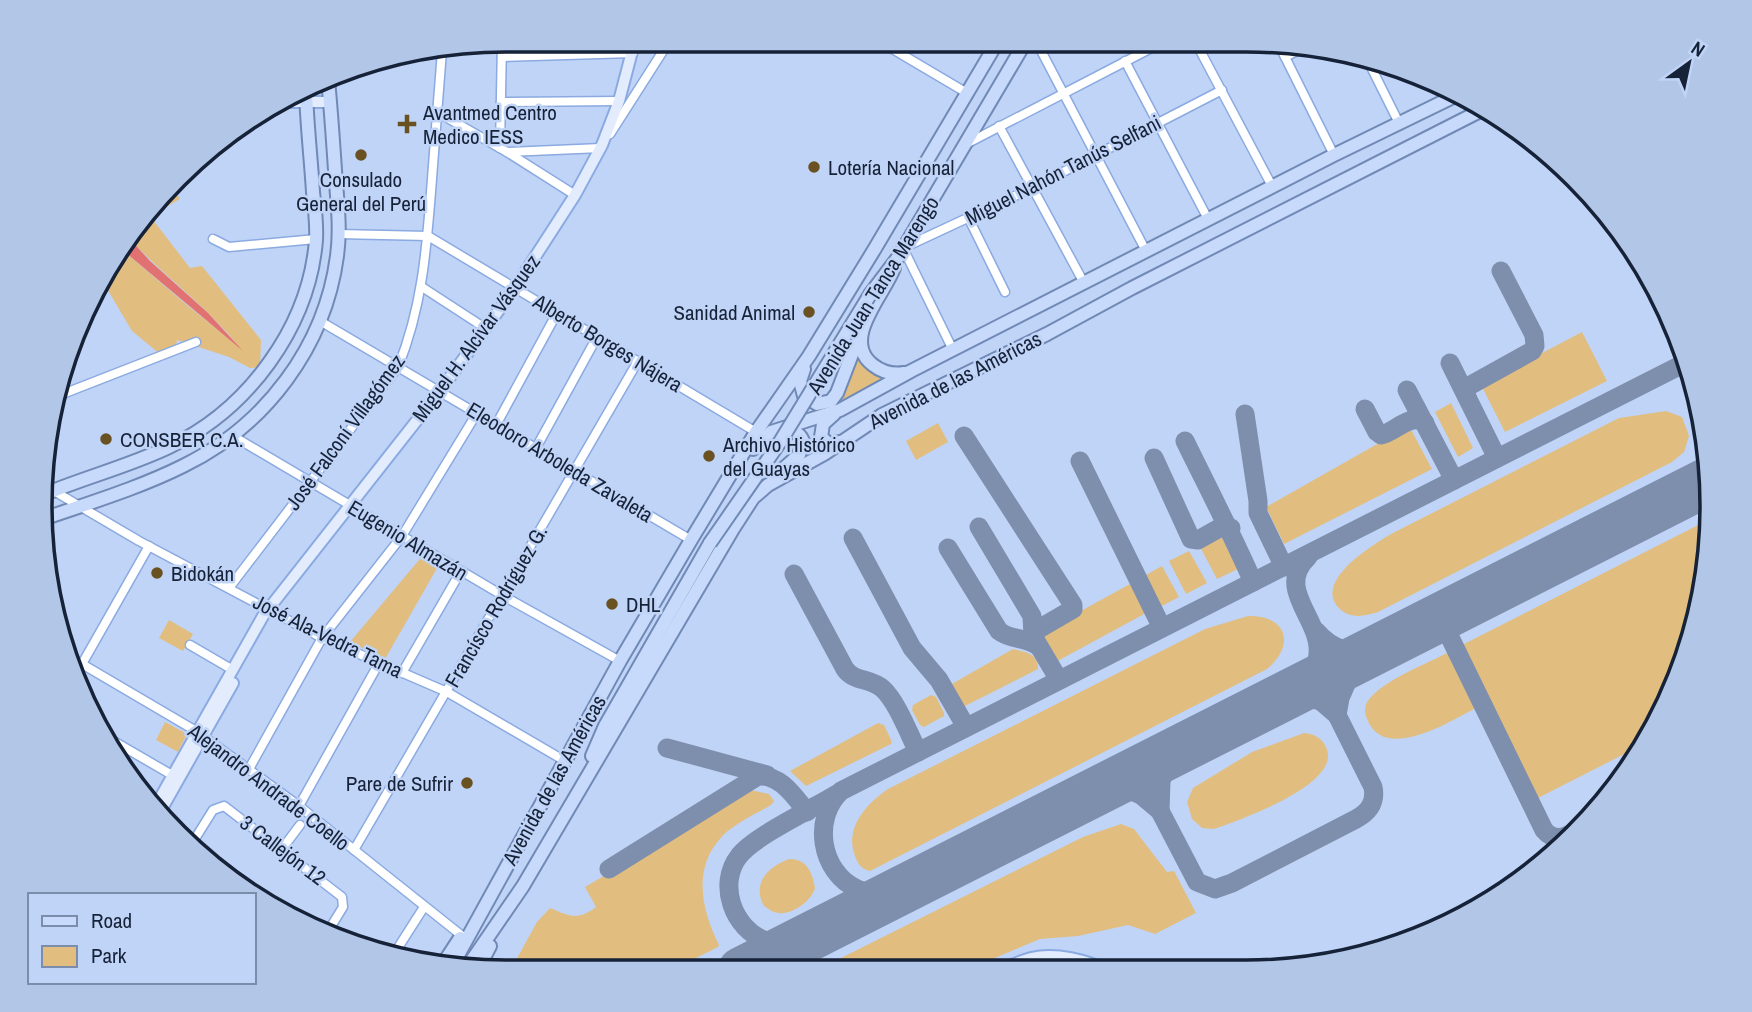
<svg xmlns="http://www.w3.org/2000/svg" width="1752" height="1012" font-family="'Archivo Narrow',sans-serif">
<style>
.green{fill:#e1be7f}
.water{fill:#e27272}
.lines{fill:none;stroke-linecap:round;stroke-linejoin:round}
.taxiway{stroke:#7e8fad;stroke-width:19}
.runway{stroke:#7e8fad;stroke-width:49}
.street-casing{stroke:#8aaae1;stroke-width:11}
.secondary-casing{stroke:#8aaae1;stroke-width:14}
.primary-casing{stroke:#7089b5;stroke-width:16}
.street{stroke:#fff;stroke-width:8}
.secondary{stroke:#e3ecfd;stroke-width:10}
.primary{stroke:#c7dafb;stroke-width:12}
.primary-bridge-casing{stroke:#7089b5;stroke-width:16;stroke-linecap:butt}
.primary-bridge{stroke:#c7dafb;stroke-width:12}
.poi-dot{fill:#6a5122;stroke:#c0d4f7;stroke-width:2.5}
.labels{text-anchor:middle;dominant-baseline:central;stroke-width:5;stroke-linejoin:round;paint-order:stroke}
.poi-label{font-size:21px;fill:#162238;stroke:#c0d4f7;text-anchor:start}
.street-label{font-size:21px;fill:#162238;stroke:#c0d4f7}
.rim{fill:none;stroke:#162238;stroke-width:3.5}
</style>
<rect width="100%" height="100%" fill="#c0d4f7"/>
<g class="green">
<path d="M173 190 180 199 150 216 190 268 202 266 261 340 260 367 250 368 229 357 177 340 175 352 166 359 132 331 103 282 119 247 188 306 238 346C207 306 163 276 128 237Z"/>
<polygon points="1582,332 1607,381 1505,432 1481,385"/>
<polygon points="859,357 868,370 884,379 842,401"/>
<polygon points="1451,403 1473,448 1458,457 1435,412"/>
<path d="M1666 411 1682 417 1689 436 1684 452 1672 462 1378 612C1365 616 1352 619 1341 610 1310 583 1371 546 1391 534L1619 418Z"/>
<polygon points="938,423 948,442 916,460 906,441"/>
<polygon points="1409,426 1432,469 1284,544 1266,507"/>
<polygon points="1710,519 1703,596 1676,684 1644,744 1538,798 1462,645"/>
<polygon points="1220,534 1238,569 1217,579 1199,545"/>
<polygon points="1189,551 1207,583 1186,594 1169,561"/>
<polygon points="424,554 440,563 385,659 350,642"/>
<polygon points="1162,566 1179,597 1160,607 1144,576"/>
<polygon points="1130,584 1146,613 1052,664 1037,635"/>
<path d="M1248 616C1287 615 1296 645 1267 669L870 871C861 869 858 864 855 856 844 828 867 803 888 789L1205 629Z"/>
<polygon points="169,620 193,634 183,651 159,638"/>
<path d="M1013 649C1024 652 1039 653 1038 669L963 707 950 685Z"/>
<path d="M1449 652 1476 708C1449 722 1384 763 1367 719 1363 710 1365 702 1373 695 1391 677 1426 664 1449 652Z"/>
<polygon points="931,695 936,697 944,713 944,716 924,727 920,725 912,710 913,705"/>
<polygon points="165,722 187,734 178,752 156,740"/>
<polygon points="878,723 884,725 892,742 891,744 806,786 790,771"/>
<path d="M1304 733C1314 734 1321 737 1326 747 1344 784 1239 820 1214 829L1202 828 1192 819 1187 802 1193 788 1252 752Z"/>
<path d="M750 790 769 794 774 801 771 805C757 813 742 820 729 830 691 862 700 907 719 945L718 947 670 971H510L537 922 550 908C569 916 578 921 596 907L585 887Z"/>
<polygon points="1121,824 1134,829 1167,872 1174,871 1196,913 1155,934 1128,925 1078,936 1040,939 964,971 815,971 1083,837"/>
<path d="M789 859C806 858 813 873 815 888 812 900 793 915 779 913 773 913 769 909 764 906 751 883 769 866 789 859Z"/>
</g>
<polygon class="water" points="128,237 150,261 208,313 243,351 119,247"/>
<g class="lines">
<g class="taxiway">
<polyline points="1450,363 1497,458"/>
<polyline points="1407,390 1454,480"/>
<polyline points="1467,397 1466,392 1469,386 1532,351 1535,346 1534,335 1501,271"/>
<path d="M1365 409 1377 432 1381 435C1395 432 1411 412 1425 423"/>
<polyline points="1245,414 1258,501 1258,513 1284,567"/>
<polyline points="964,436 1073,605 1073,609 1037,630 1034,638"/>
<path d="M1185 441C1208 488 1232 534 1253 582"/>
<polyline points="1154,458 1191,539 1198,540 1223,526 1231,528"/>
<polyline points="1080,461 1162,628"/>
<polyline points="1696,488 1709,477"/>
<polyline points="979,527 1032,616 1033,636 1059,680"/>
<polyline points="853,538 912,648 939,680 966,727"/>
<path d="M948 548 999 631C1010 640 1026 637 1038 646"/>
<path d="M794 574 845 669C854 682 871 678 883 689 897 702 909 734 918 752"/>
<path d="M1440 617 1544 830C1556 844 1567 836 1581 828"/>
<path d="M1316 631C1333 651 1353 656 1378 648"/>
<path d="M1294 691C1361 638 1263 599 1308 557"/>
<polyline points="1294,691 1322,702 1337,715"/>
<polyline points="667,748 767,775"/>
<path d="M1112 783 1141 795 1160 811 1197 882 1215 889 1232 883 1356 819C1369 812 1376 802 1373 787L1337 715 1340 698 1357 659"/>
<polyline points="1160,811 1161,781 1172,753"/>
<path d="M609 869 758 776C780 774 794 796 807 812"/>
<path d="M905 888C889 894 873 896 857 889 820 872 812 818 841 791L1687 362"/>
<path d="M803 940C791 943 778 945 766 941 733 929 717 884 739 856 753 837 812 809 835 795"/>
</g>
<polyline class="runway" points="742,971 1709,481"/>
<defs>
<g id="street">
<polyline points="879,41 967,93"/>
<polyline points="1036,41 1146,251"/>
<polyline points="1195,41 1272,186"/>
<polyline points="1277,41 1334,155"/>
<polyline points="502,57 633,53"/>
<polyline points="1285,57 1305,47"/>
<polyline points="1367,59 1399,123"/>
<polyline points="1125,61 1208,219"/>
<polyline points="501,102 619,101"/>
<polyline points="437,112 507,152 575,195"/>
<polyline points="999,126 1084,283"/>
<polyline points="610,134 670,40"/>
<polyline points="968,143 1165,41"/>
<polyline points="500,148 502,41"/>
<polyline points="507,152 601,148"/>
<polyline points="969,219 1005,292"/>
<polyline points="338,234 428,236 756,432"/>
<polyline points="213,239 229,247 316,239"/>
<polyline points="422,287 485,328"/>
<polyline points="320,321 691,540"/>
<polyline points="953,350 903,248 1032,188 1222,90"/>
<polyline points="55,397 196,342"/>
<polyline points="496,425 557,313"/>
<polyline points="233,436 507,598 620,661"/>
<polyline points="536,448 597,337"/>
<polyline points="54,491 139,541 322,638 447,692 565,761"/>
<path d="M229 588 398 367C423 306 427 243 432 179 435 136 439 93 442 51"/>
<polyline points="190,645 233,670"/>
<polyline points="65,654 196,731 299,806 461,935"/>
<polyline points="82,664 149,546"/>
<polyline points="402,673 461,571"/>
<polyline points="110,739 172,775"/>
<polyline points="249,769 322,638 402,536 477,413"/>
<polyline points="299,806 379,663"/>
<polyline points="193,842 213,810 224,806 228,809 342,897 343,907 327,933"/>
<polyline points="282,849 300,825"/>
<polyline points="354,850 638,361"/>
<polyline points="394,954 424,907"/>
</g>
<g id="secondary">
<polyline points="316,86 329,86"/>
<polyline points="287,102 329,102"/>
<polyline points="155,807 263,616 440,391 515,288 575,195 602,145 619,101 635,40"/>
<polyline points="160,812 233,683"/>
<path d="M999 971C1009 966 1020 961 1031 958 1056 952 1086 960 1109 971"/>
</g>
<g id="primary">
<path d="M894 268C884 295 840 340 873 365 882 372 892 375 904 373"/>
<polyline points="871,293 899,256 1026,41"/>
<polyline points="804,369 800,381 804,396 817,404 831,401 837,393 859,336"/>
<polyline points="834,414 823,424 821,437 829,444 841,442"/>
<path d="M781 431C791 430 799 431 803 441L799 455 783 469"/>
<polyline points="753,449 771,432 840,410 911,371 1334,155 1457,95"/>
<path d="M45 494C86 477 129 466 169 447 248 410 309 327 316 240 317 224 315 208 313 192 311 159 307 125 306 92"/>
<path d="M43 519C89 503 139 488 183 466 265 426 325 347 337 256 341 228 337 199 335 170 333 140 331 110 328 80"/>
<polyline points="592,756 605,726 710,543"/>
<polyline points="443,964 460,938"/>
<polyline points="452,966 620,661 691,540 756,432 809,356 874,250 998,41"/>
<polyline points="466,969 523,886 733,529 753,498 768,485 824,454 882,415 1047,334 1132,288 1484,109"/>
<polyline points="477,971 490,946"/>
</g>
</defs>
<use href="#street" class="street-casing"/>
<use href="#secondary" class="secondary-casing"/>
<use href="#primary" class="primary-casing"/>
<use href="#street" class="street"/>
<use href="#secondary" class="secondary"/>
<use href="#primary" class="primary"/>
<defs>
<polyline id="primary-bridge" points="710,543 780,442 871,293"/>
</defs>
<use href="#primary-bridge" class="primary-bridge-casing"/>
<use href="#primary-bridge" class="primary-bridge"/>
</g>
<g class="poi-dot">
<path d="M403.5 113.5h7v7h7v7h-7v7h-7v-7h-7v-7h7z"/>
<circle cx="361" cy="155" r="7"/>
<circle cx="814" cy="167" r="7"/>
<circle cx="809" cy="312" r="7"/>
<circle cx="106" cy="439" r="7"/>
<circle cx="709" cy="456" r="7"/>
<circle cx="157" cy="573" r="7"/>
<circle cx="612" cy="604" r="7"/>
<circle cx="467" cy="783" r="7"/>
</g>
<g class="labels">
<g class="poi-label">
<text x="423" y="112">Avantmed Centro<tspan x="423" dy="24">Medico IESS</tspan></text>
<text x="828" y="167">Lotería Nacional</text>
<text x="361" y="179" text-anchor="middle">Consulado<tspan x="361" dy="24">General del Perú</tspan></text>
<text x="795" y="312" text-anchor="end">Sanidad Animal</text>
<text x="120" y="439">CONSBER C.A.</text>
<text x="723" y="444">Archivo Histórico<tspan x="723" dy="24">del Guayas</tspan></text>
<text x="171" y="573">Bidokán</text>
<text x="626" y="604">DHL</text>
<text x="453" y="783" text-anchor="end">Pare de Sufrir</text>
</g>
<g class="street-label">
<text transform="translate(1063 170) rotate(-27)">Miguel Nahón Tanús Selfani</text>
<text transform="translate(873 295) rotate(-58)">Avenida Juan Tanca Marengo</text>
<text transform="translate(476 338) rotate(-54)">Miguel H. Alcívar Vásquez</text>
<text transform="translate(608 343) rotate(31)">Alberto Borges Nájera</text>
<text transform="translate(955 380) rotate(-27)">Avenida de las Américas</text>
<text transform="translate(345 432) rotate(-54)">José Falconí Villagómez</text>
<text transform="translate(560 462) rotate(31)">Eleodoro Arboleda Zavaleta</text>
<text transform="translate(408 540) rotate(31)">Eugenio Almazán</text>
<text transform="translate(496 606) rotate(-60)">Francísco Rodríguez G.</text>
<text transform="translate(328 636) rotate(26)">José Ala-Vedra Tama</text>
<text transform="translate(554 780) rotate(-61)">Avenida de las Américas</text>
<text transform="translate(269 787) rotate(37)">Alejandro Andrade Coello</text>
<text transform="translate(283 850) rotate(37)">3 Callejón 12</text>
</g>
</g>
<path d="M0 0H1752V1012H0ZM506 52H1246A454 454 0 0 1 1700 506V506A454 454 0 0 1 1246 960H506A454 454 0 0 1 52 506V506A454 454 0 0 1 506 52Z" fill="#b2c6e8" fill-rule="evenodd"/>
<path class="rim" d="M506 52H1246A454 454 0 0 1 1700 506V506A454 454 0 0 1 1246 960H506A454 454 0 0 1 52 506V506A454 454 0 0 1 506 52Z"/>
<rect x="28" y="893" width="228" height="91" fill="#c0d4f7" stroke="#7c8dab" stroke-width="2"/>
<rect x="42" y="916" width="35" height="10" fill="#c7dafb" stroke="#7c8dab" stroke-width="2"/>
<text x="91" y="928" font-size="21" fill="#162238">Road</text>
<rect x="42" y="946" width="35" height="21" fill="#e1be7f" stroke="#7c8dab" stroke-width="2"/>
<text x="91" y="963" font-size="21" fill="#162238">Park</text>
<g transform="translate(1689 63) rotate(33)" stroke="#c0d4f7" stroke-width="5" paint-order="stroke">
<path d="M0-5L12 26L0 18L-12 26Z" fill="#162238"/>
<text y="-10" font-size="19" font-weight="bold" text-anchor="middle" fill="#162238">N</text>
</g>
</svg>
